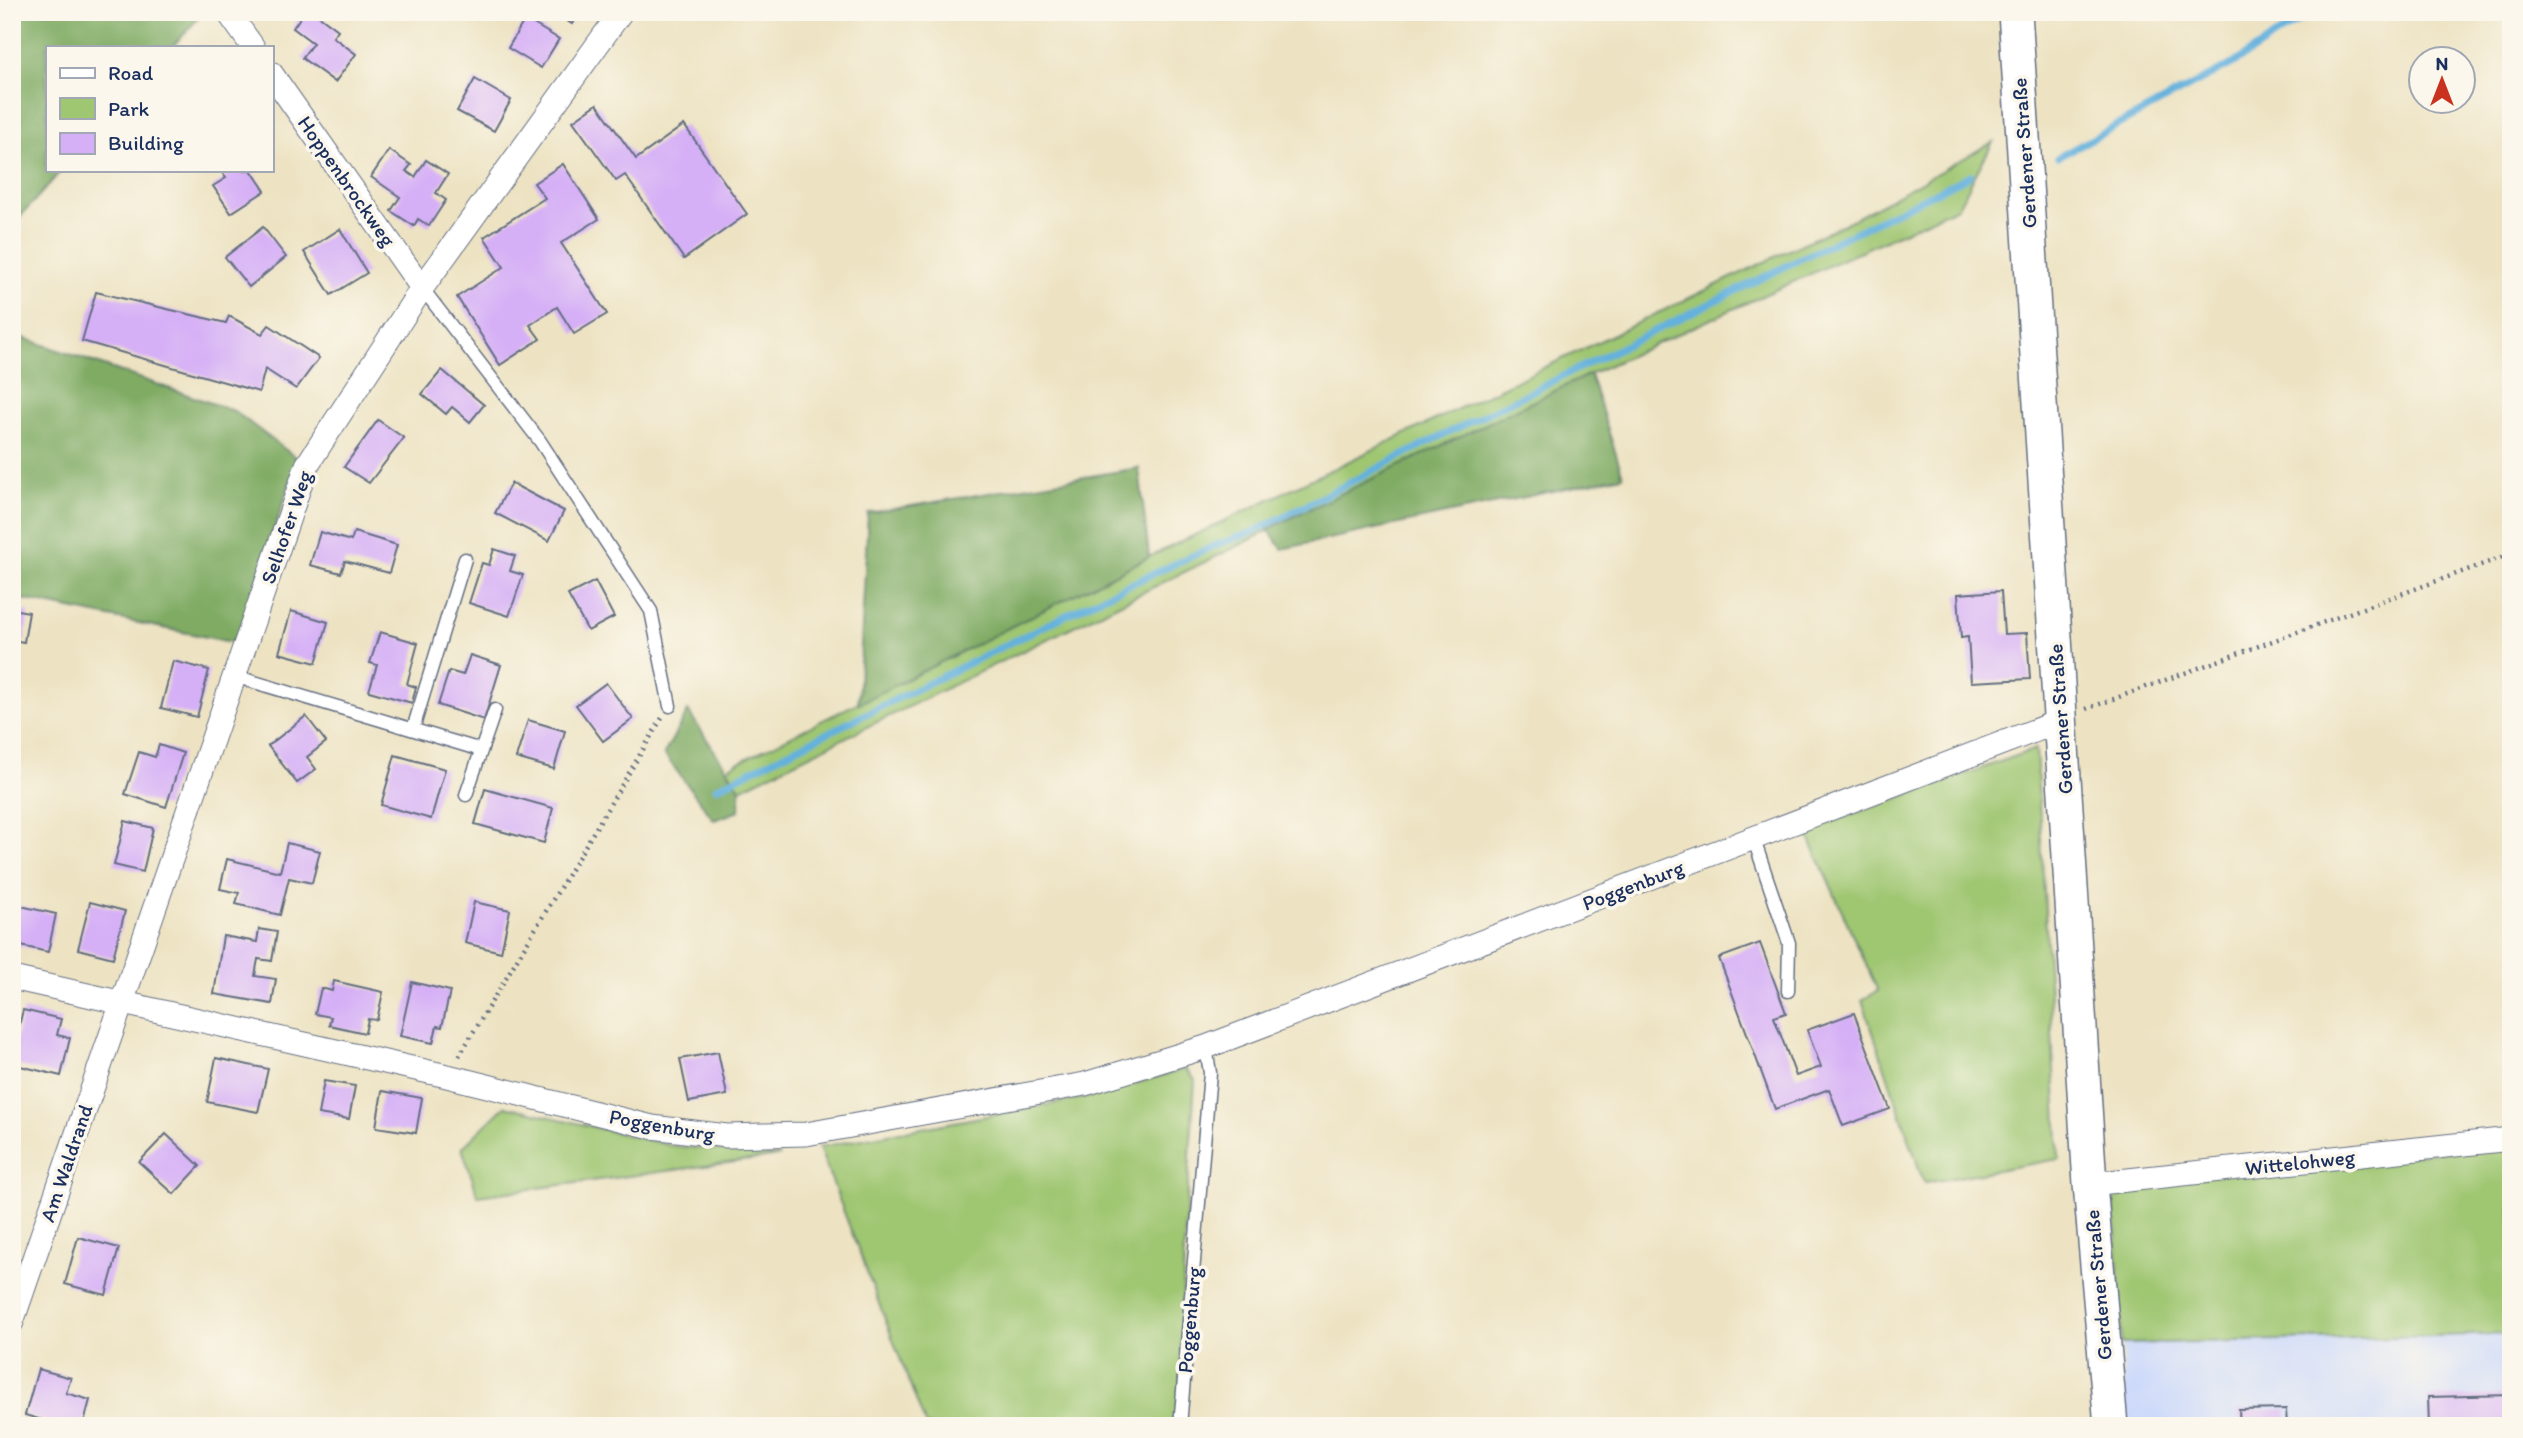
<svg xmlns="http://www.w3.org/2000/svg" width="2523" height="1438" font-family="Itim,sans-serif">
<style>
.built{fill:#cedafa}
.green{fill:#9fc671;stroke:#5d7a68;stroke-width:2}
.forest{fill:#7fab63;stroke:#4d6d60;stroke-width:2}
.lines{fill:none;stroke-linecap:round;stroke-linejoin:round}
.stream{stroke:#64b1dd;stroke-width:7}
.building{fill:#d6b0f6}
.lane-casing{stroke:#646e81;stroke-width:15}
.street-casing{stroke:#646e81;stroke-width:25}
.secondary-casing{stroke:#646e81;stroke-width:36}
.path{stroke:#646e81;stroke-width:4.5;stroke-dasharray:2 5;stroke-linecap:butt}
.lane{stroke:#fff;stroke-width:12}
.street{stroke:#fff;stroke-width:23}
.secondary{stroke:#fff;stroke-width:33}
.labels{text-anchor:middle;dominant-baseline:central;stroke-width:7;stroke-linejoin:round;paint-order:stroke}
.street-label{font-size:21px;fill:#1b2f5e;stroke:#fbf7ec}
</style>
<rect width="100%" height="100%" fill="#fbf7ec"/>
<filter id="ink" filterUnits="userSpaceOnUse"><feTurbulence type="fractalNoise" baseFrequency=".0143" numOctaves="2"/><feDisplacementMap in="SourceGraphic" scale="14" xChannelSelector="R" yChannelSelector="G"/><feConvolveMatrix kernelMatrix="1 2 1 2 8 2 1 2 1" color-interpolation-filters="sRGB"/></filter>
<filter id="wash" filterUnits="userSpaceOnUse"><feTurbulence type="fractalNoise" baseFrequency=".00686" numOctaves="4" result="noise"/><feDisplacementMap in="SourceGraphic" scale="28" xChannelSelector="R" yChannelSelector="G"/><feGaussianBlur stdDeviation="1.57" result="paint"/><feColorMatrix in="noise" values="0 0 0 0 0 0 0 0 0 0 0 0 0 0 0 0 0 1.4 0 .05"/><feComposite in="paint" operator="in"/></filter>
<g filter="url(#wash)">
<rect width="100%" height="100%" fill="#ede3c3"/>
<polygon class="built" points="2511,1334 2511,1426 2127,1426 2122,1344"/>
<g class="green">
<polygon points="1993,142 1958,207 1590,374 740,789 727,768 1149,557 1854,219"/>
<polygon points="2036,749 2059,1159 1924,1183 1862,1000 1878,991 1806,831"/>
<polygon points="1186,1069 1195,1080 1184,1247 1179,1426 926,1426 819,1147 1089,1097"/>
<polygon points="505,1106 673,1146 780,1156 478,1196 462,1148"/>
<polygon points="2511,1145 2511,1334 2122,1344 2113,1182"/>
</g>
<g class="forest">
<polygon points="12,12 204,12 172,47 47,47 47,170 62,170 12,226"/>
<polygon points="12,334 234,411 298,459 236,643 12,597"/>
<polygon points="1590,374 1623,476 1282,549 1268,529"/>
<polygon points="1139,468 1149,557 858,704 868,513"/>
<polygon points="688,711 740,789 739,811 714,820 664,754"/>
</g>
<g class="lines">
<g class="stream">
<polyline points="2058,157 2234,63 2312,12"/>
<polyline points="716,788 1111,593 1216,545 1253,532 1429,442 1971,175"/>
</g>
</g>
<g id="blocks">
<g class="building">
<polygon points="304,12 314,12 338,30 333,37 356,54 335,82 302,58 313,43 293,28"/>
<polygon points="553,12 579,12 572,24"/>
<polygon points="525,19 559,39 541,68 508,48"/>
<polygon points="475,79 511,100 494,131 457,111"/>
<polygon points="597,104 636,159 684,125 747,214 684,259 625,175 616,181 573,121"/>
<polygon points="389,150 411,165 406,171 415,177 426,160 448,174 436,193 446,200 429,226 418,219 414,226 391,211 400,197 371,177"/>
<polygon points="563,164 599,219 561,243 607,314 574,334 557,307 530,325 540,339 500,365 457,297 504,267 484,237 545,198 534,183"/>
<polygon points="220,170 251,170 265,191 231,213 213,186 226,178"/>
<polygon points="263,227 286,257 249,287 225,257"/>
<polygon points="340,229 367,273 331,295 304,252"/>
<polygon points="96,292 226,323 229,316 262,334 269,325 319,358 296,389 265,369 259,392 82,341"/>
<polygon points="442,370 484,405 470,422 452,407 446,414 422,394"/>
<polygon points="378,420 404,438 369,483 344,467"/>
<polygon points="511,483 564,511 549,541 495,513"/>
<polygon points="320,532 351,541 354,532 397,545 389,573 345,561 341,573 310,565"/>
<polygon points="494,549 515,556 510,571 523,575 509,616 469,603 482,563 489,565"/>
<polygon points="595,581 614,617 588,631 568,595"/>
<polygon points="2001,591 2004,634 2027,633 2030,679 1971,682 1968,637 1961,638 1958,594"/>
<polygon points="12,609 29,612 24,642 12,640"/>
<polygon points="291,611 328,622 316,663 279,653"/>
<polygon points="380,632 418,643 407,684 416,687 412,703 369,691 377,665 370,663"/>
<polygon points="470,655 501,665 484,720 438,705 449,671 463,675"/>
<polygon points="173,661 209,670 197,717 161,708"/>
<polygon points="606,683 633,719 603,741 576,705"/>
<polygon points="306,716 326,742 307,757 316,769 297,783 268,746"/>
<polygon points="528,720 565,731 554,769 516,758"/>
<polygon points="159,745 183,753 166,807 125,794 139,752 155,757"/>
<polygon points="395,755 445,769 431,819 381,805"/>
<polygon points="485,789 553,808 544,843 475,824"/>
<polygon points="125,821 153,828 143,872 114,865"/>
<polygon points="287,843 320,851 312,883 289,878 280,915 236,904 239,893 220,889 227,859 280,872"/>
<polygon points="90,902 125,911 113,958 78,949"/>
<polygon points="474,902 510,910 501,952 465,943"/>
<polygon points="12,904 56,914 48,952 12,944"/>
<polygon points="259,929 277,932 272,961 258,959 255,976 276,979 272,1004 214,994 223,936 257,942"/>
<polygon points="1760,943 1786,1013 1774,1017 1796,1076 1821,1067 1807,1030 1854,1013 1890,1109 1843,1126 1829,1089 1775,1109 1719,958"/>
<polygon points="334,981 383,992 377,1020 368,1019 365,1033 329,1025 331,1017 315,1014 321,988 332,991"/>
<polygon points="412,982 450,991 442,1027 437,1026 433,1043 400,1036"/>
<polygon points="23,1010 61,1019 57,1035 70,1038 61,1076 12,1064 12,1054"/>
<polygon points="718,1052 727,1095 689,1102 680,1059"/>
<polygon points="216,1058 268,1069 258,1112 207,1102"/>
<polygon points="324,1081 355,1086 349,1119 318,1114"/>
<polygon points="382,1091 422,1098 416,1133 376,1127"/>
<polygon points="166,1134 200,1166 174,1194 139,1162"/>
<polygon points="78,1237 119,1248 106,1295 65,1284"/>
<polygon points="38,1369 71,1378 66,1393 90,1400 83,1426 63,1426 25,1415"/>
<polygon points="2511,1395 2511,1426 2429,1426 2428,1397"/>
<polygon points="2286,1409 2287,1426 2240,1426 2239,1410"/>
</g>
</g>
</g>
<g filter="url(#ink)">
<use href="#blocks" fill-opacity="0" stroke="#646e81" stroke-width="2"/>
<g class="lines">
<defs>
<g id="lane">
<polyline points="422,288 540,441 651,611 670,706"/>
<polyline points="234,676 481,750"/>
<polyline points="413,729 465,559"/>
<polyline points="466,795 495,710"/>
<polyline points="1754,840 1789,943 1788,991"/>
<polyline points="1180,1426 1210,1073 1206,1047"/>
</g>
<g id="street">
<polyline points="228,12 253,47"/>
<polyline points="271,73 422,288"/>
<polyline points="12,978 447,1076 652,1127 727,1136 806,1134 1085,1084 1206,1047 2060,721"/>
<polyline points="2090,1184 2511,1139"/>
<polyline points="12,1322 307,465 422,288 621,12"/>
</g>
<polyline id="secondary" points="2015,12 2090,1184 2111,1426"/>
</defs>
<use href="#lane" class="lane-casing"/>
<use href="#street" class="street-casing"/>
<use href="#secondary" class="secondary-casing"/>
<g class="path">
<polyline points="2086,709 2511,554"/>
<polyline points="459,1056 662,718"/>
</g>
<use href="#lane" class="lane"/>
<use href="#street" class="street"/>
<use href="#secondary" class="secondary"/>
</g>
</g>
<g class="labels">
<g class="street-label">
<text transform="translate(2024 153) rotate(-94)">Gerdener Straße</text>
<text transform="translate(347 181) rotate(55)">Hoppenbrockweg</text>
<text transform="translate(286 527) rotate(-71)">Selhofer Weg</text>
<text transform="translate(2060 719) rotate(-94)">Gerdener Straße</text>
<text transform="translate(1633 885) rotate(-21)">Poggenburg</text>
<text transform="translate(662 1125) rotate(10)">Poggenburg</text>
<text transform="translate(2300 1162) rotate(-6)">Wittelohweg</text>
<text transform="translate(66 1163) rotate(-71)">Am Waldrand</text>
<text transform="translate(2098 1285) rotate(-95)">Gerdener Straße</text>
<text transform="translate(1189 1320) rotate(-85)">Poggenburg</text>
</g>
</g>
<rect width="2523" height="1438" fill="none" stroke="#fbf7ec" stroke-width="42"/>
<rect x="46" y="46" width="228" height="126" fill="#fbf7ec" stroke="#a1a7b3" stroke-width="2"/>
<rect x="60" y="68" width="35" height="10" fill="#ffffff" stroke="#a1a7b3" stroke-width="2"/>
<text x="108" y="80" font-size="21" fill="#1b2f5e">Road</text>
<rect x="60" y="98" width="35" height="21" fill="#9fc671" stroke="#a1a7b3" stroke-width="2"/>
<text x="108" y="116" font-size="21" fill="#1b2f5e">Park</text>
<rect x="60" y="133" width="35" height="21" fill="#d6b0f6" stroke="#a1a7b3" stroke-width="2"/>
<text x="108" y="150" font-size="21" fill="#1b2f5e">Building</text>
<g transform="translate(2442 80)"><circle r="33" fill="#fbf7ec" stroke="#a1a7b3" stroke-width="2"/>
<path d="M0-5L12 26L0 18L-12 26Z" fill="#c8321e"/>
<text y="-10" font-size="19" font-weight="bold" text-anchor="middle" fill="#1b2f5e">N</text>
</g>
</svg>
